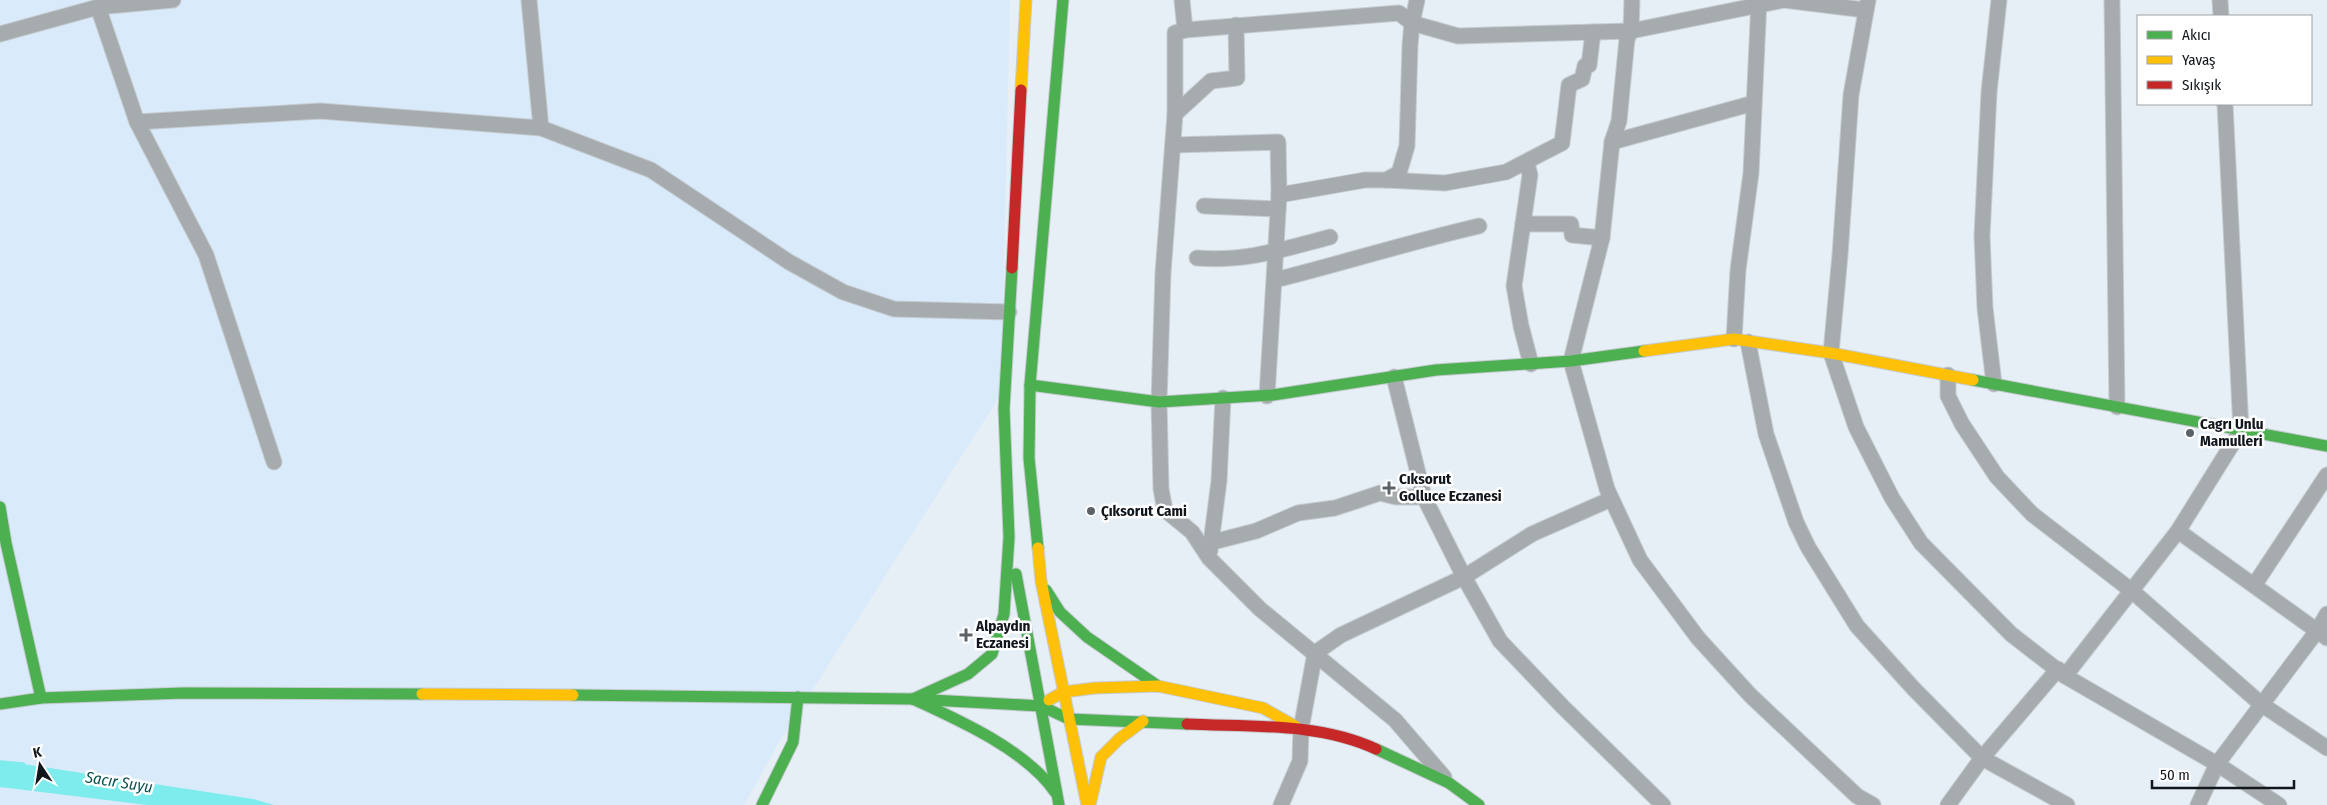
<svg xmlns="http://www.w3.org/2000/svg" width="2327" height="805" font-family="'Fira Sans Condensed',sans-serif">
<style>
.built{fill:#d9eafa}
.water{fill:#7eeced}
.lines{fill:none;stroke-linecap:round;stroke-linejoin:round}
.stream{stroke:#7eeced;stroke-width:5.5}
.street-casing{stroke:#c5cbd1;stroke-width:17}
.fast-casing{stroke:#c5cbd1;stroke-width:13}
.slow-casing{stroke:#c5cbd1;stroke-width:13}
.jam-casing{stroke:#c5cbd1;stroke-width:13}
.street{stroke:#a6abad;stroke-width:15}
.fast{stroke:#4caf50;stroke-width:11}
.slow{stroke:#ffc107;stroke-width:11}
.jam{stroke:#c62828;stroke-width:11}
.poi-dot{fill:#5b6268;stroke:#fff;stroke-width:2}
.labels{text-anchor:middle;dominant-baseline:central;stroke-width:5;stroke-linejoin:round;paint-order:stroke}
.poi-label{font-size:15px;font-weight:bold;fill:#10161c;stroke:#fff;text-anchor:start}
.water-label{font-size:16px;font-style:italic;fill:#094f4e;stroke:#fff}
</style>
<rect width="100%" height="100%" fill="#e6eef6"/>
<polygon class="built" points="0,0 1010,0 1001,394 778,744 744,805 0,805"/>
<polygon class="water" points="23,764 253,799 274,805 147,805 0,787 0,765"/>
<g class="lines">
<polyline class="stream" points="0,763 23,765"/>
<defs>
<g id="street">
<polyline points="529,0 541,128"/>
<polyline points="1182,0 1185,30 1175,33 1175,114 1163,273 1159,402 1161,489 1165,510 1192,532 1209,558 1260,609 1395,720 1444,777"/>
<polyline points="1632,0 1631,31 1627,39 1619,121 1612,142 1602,238 1571,361 1607,489 1640,560 1698,638 1750,695 1857,796 1873,805"/>
<polyline points="1868,0 1851,95 1840,255 1831,353 1856,427 1892,498 1921,543 2011,634 2065,676 2217,764 2279,805"/>
<polyline points="2112,0 2117,407"/>
<polyline points="2220,0 2221,16"/>
<polyline points="98,7 137,122 206,255 274,462"/>
<polyline points="1185,30 1399,13 1412,23 1458,36 1631,31 1784,0 1865,10"/>
<polyline points="0,34 98,7 173,0"/>
<polyline points="1175,114 1211,81 1237,78 1236,25"/>
<polyline points="137,122 320,111 541,128 651,170 789,262 843,292 894,309 1009,312"/>
<polyline points="1612,142 1754,103"/>
<polyline points="1173,145 1278,142 1279,195 1267,396"/>
<polyline points="1527,163 1530,175 1514,286 1521,326 1531,364"/>
<polyline points="1386,180 1445,183 1506,172 1562,143 1569,85 1582,79 1585,66 1589,65 1593,32"/>
<polyline points="1279,195 1365,180 1386,180 1399,173 1407,146 1410,45 1412,23 1417,0"/>
<polyline points="1204,206 1278,209"/>
<polyline points="1523,224 1571,224 1572,235 1602,238"/>
<path d="M1197 258C1245 262 1284 249 1330 237"/>
<path d="M1275 280C1343 263 1410 242 1479 226"/>
<polyline points="1734,339 1738,270 1751,173 1759,0"/>
<polyline points="1748,342 1766,434 1796,522 1808,547 1857,626 1913,688 1982,758 2067,805"/>
<polyline points="1948,375 1948,396 1962,424 1997,477 2032,514 2132,591 2261,704 2327,748"/>
<polyline points="1394,377 1424,497 1464,577 1500,641 1563,707 1663,805"/>
<polyline points="1994,384 1985,308 1982,236 1989,92 1999,0"/>
<polyline points="2178,531 2327,638"/>
<polyline points="1213,542 1256,531 1298,513 1335,508 1380,493 1396,497 1424,497"/>
<polyline points="1210,551 1219,481 1223,398"/>
<polyline points="2255,584 2327,475"/>
<polyline points="2065,676 2178,531 2241,430 2225,104"/>
<polyline points="1281,805 1300,761 1301,729 1315,653 1341,635 1464,577 1532,534 1611,499"/>
<polyline points="1948,805 1982,758 2058,669"/>
<polyline points="2198,805 2217,764 2317,631 2327,614"/>
</g>
<g id="fast">
<polyline points="1973,380 2327,446"/>
<polyline points="1030,385 1159,402 1273,395 1436,370 1571,361 1644,351"/>
<polyline points="0,507 6,543 41,698"/>
<polyline points="1038,548 1029,458 1030,385 1063,0"/>
<polyline points="1016,574 1059,805"/>
<polyline points="1046,590 1060,612 1087,637 1158,686"/>
<polyline points="573,695 913,699 1041,706 1069,719 1187,724"/>
<polyline points="913,699 968,674 992,654 1004,614 1009,537 1004,409 1012,268"/>
<path d="M913 699C959 720 1026 750 1055 792"/>
<polyline points="0,704 41,698 184,693 422,694"/>
<polyline points="1376,749 1449,783 1479,805"/>
<polyline points="762,805 793,742 798,697"/>
</g>
<g id="slow">
<polyline points="1021,90 1026,0"/>
<polyline points="1644,351 1734,339 1831,353 1973,380"/>
<polyline points="1038,548 1041,581 1087,805"/>
<polyline points="422,694 573,695"/>
<polyline points="1049,700 1063,692 1095,688 1158,686 1263,708 1295,726"/>
<polyline points="1090,805 1101,757 1119,739 1143,721"/>
</g>
<g id="jam">
<polyline points="1012,268 1021,90"/>
<path d="M1187 724C1249 727 1318 722 1376 749"/>
</g>
</defs>
<use href="#street" class="street-casing"/>
<use href="#fast" class="fast-casing"/>
<use href="#slow" class="slow-casing"/>
<use href="#jam" class="jam-casing"/>
<use href="#street" class="street"/>
<use href="#fast" class="fast"/>
<use href="#slow" class="slow"/>
<use href="#jam" class="jam"/>
</g>
<g class="poi-dot">
<circle cx="2190" cy="433" r="5"/>
<path d="M1386.5 480.5h5v5h5v5h-5v5h-5v-5h-5v-5h5z"/>
<circle cx="1091" cy="511" r="5"/>
<path d="M963.5 627.5h5v5h5v5h-5v5h-5v-5h-5v-5h5z"/>
</g>
<g class="labels">
<g class="poi-label">
<text x="2200" y="424">Cagrı Unlu<tspan x="2200" dy="17">Mamulleri</tspan></text>
<text x="1399" y="479">Cıksorut<tspan x="1399" dy="17">Golluce Eczanesi</tspan></text>
<text x="1101" y="511">Çıksorut Cami</text>
<text x="976" y="626">Alpaydın<tspan x="976" dy="17">Eczanesi</tspan></text>
</g>
<g class="water-label">
<text transform="translate(119 782) rotate(9)">Sacır Suyu</text>
</g>
</g>
<rect x="2137" y="15" width="175" height="90" fill="#ffffff" stroke="#9fa2a4"/>
<rect x="2147" y="31" width="25" height="8" fill="#4caf50" stroke="#9fa2a4"/>
<text x="2182" y="40" font-size="15" fill="#10161c">Akıcı</text>
<rect x="2147" y="56" width="25" height="8" fill="#ffc107" stroke="#9fa2a4"/>
<text x="2182" y="65" font-size="15" fill="#10161c">Yavaş</text>
<rect x="2147" y="81" width="25" height="8" fill="#c62828" stroke="#9fa2a4"/>
<text x="2182" y="90" font-size="15" fill="#10161c">Sıkışık</text>
<g transform="translate(40 765) rotate(348)" stroke="#ffffff" stroke-width="4" paint-order="stroke">
<path d="M0-4L9 19L0 12L-9 19Z" fill="#10161c"/>
<text y="-8" font-size="14" font-weight="bold" text-anchor="middle" fill="#10161c">K</text>
</g>
<path d="M2152 780v8h142v-8" fill="none" stroke="#10161c" stroke-width="2.5"/>
<text x="2160" y="780" font-size="15" fill="#10161c" stroke="#ffffff" stroke-width="4" paint-order="stroke">50 m</text>
</svg>
